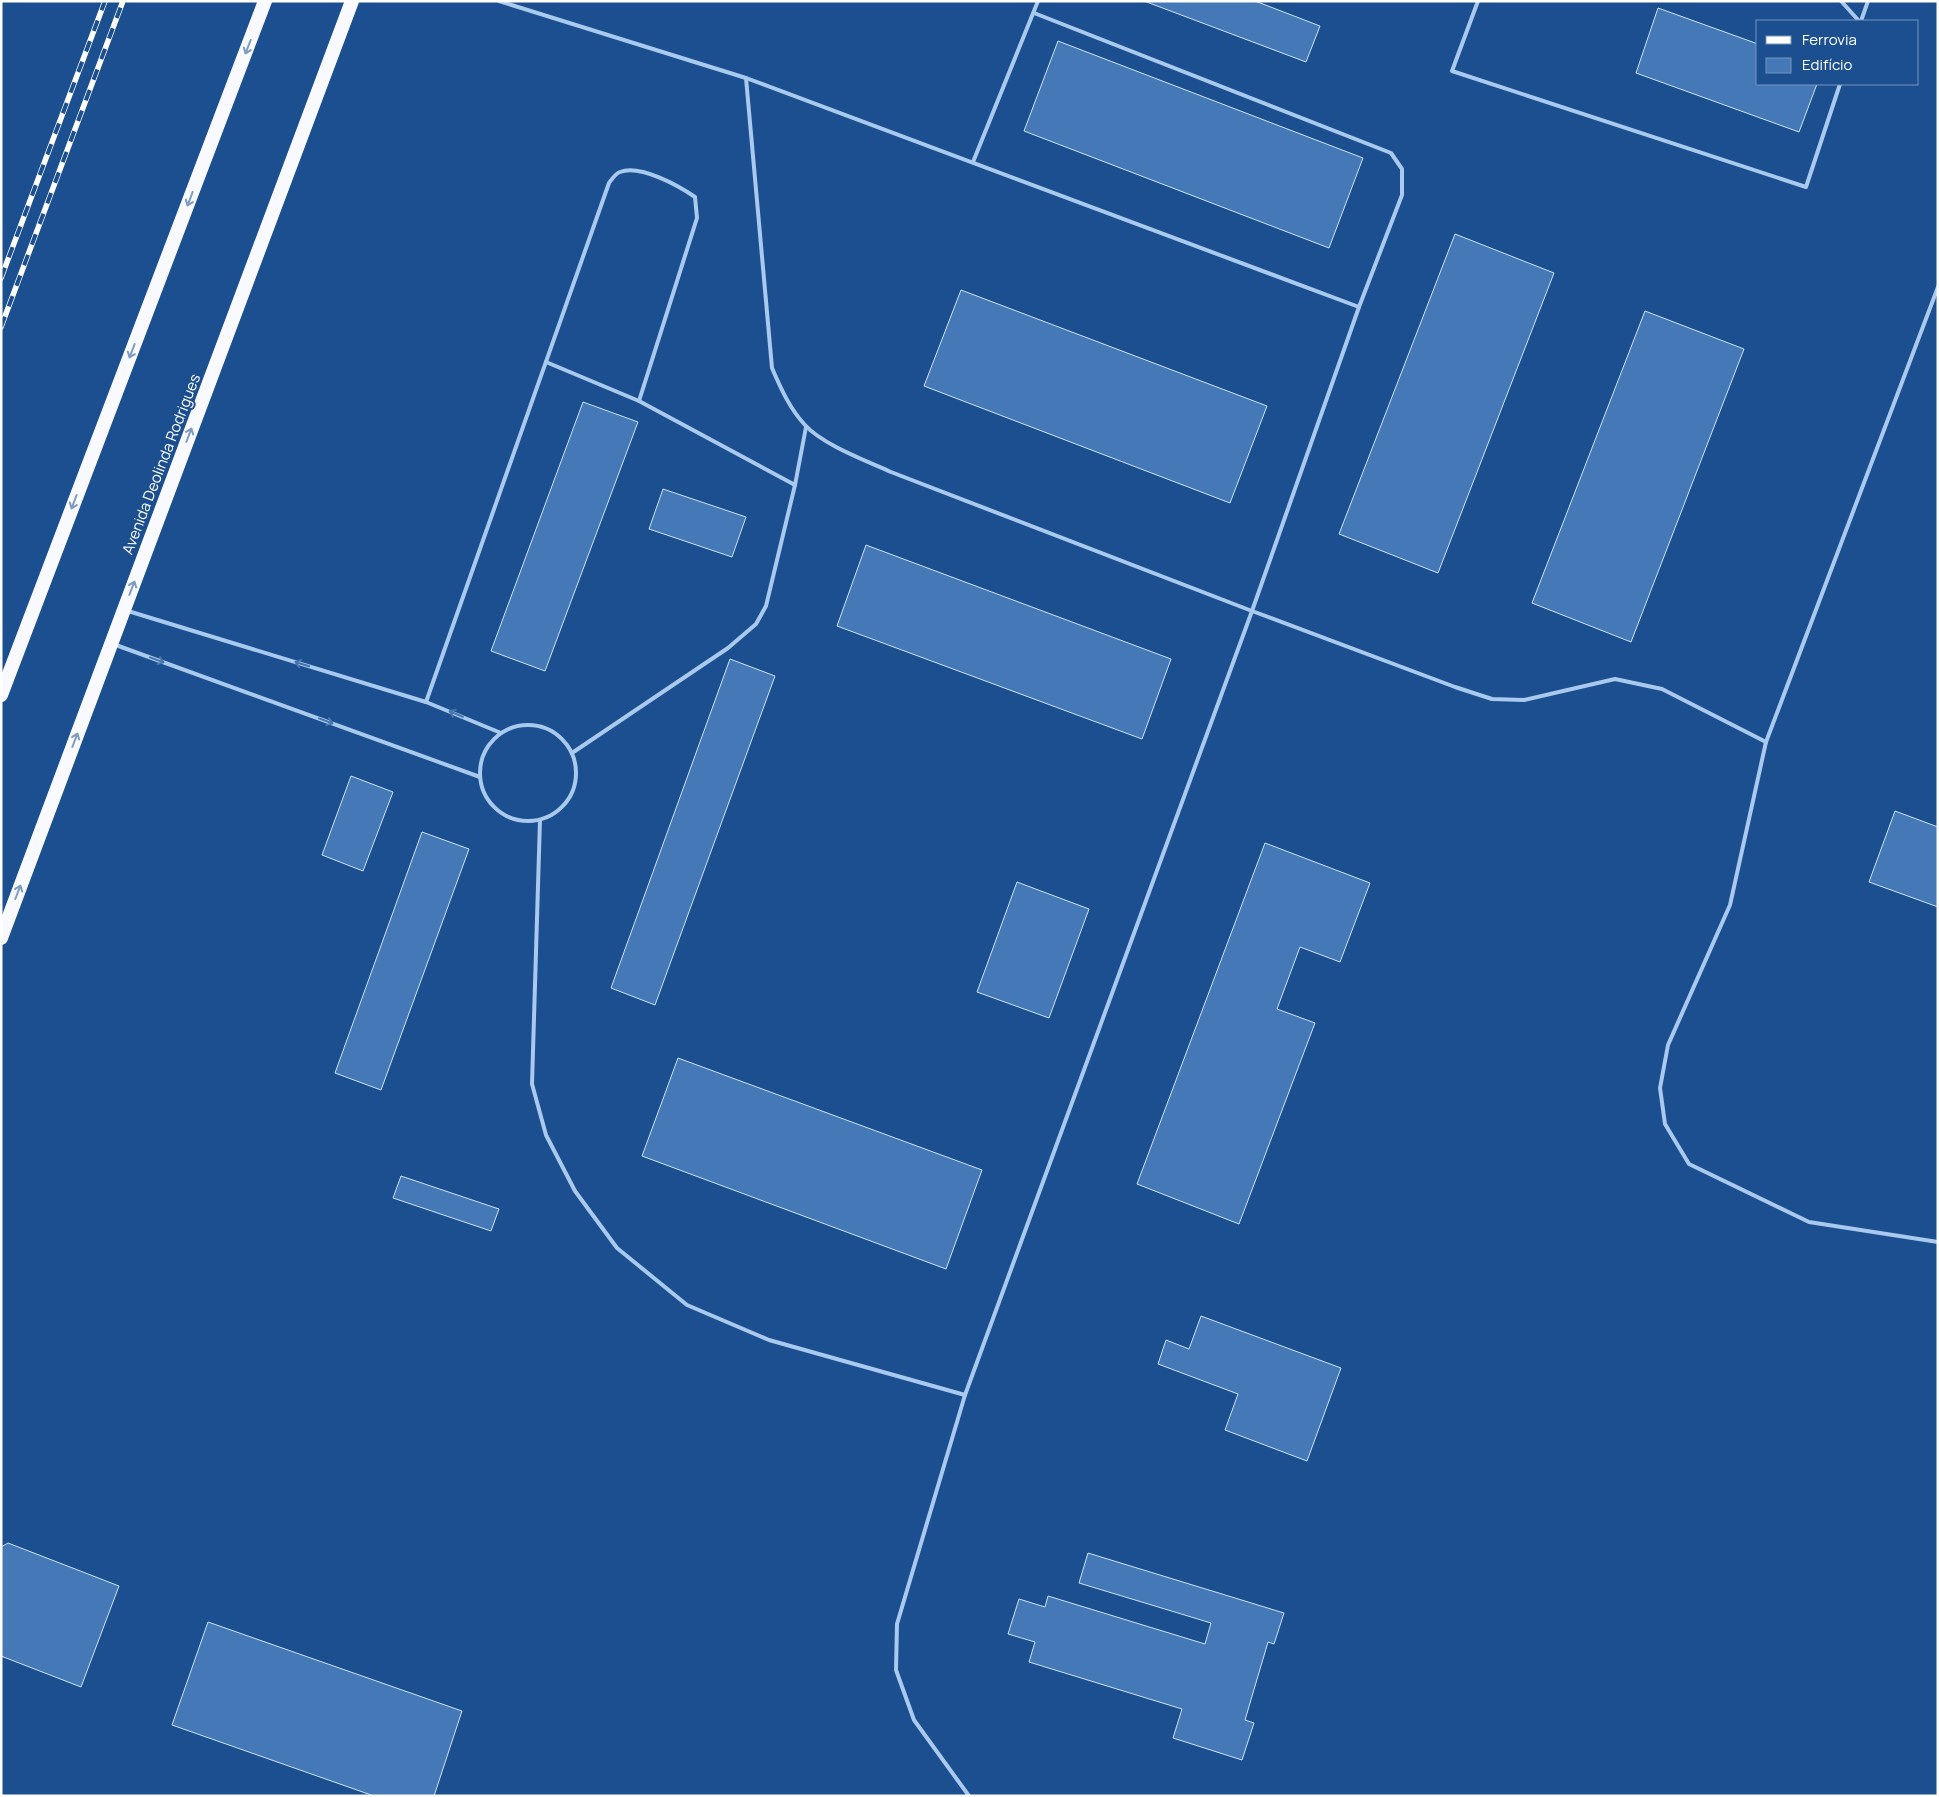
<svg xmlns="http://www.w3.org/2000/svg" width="1939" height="1797" font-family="Manrope,sans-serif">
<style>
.building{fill:#4478b7;stroke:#cfe3fa}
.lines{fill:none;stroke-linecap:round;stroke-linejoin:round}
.service{stroke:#a9c9ee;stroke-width:4}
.trunk{stroke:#f8faff;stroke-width:14}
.rail-casing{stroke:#fff;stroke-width:5.5}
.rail{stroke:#1b4f8f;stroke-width:4;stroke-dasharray:11;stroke-linecap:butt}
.oneway{stroke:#7e9cc1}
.oneway2{stroke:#4674ac}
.labels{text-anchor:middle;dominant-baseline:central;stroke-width:4;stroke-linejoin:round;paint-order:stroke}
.street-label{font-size:15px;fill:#fff;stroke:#1b4f8f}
</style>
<rect width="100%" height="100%" fill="#1b4f8f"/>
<g class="building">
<polygon points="1144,1 1255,1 1320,26 1306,62"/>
<polygon points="1658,8 1758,44 1758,84 1817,84 1799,132 1636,73"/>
<polygon points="1058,41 1363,158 1329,248 1024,131"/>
<polygon points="1455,234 1554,273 1438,573 1339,534"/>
<polygon points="961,290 1267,406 1230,503 924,386"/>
<polygon points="1645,311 1744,349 1631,642 1532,603"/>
<polygon points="583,402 638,422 545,671 491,651"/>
<polygon points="663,489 746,517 732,557 649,529"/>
<polygon points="866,545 1171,659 1142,739 837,626"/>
<polygon points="730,659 775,676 655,1005 611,988"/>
<polygon points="351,776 393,792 363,871 322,855"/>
<polygon points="1895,811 1938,827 1938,907 1869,882"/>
<polygon points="422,832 469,849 381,1090 335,1073"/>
<polygon points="1265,843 1370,883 1340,962 1300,947 1277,1009 1315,1023 1239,1224 1137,1184"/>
<polygon points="1017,882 1089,909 1049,1018 977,992"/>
<polygon points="678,1058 982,1170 946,1269 642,1156"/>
<polygon points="401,1176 499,1209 491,1231 393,1198"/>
<polygon points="1201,1316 1341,1368 1307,1461 1225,1430 1238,1394 1158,1364 1166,1340 1189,1349"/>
<polygon points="8,1543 119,1586 81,1687 1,1656 1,1547"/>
<polygon points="1088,1553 1284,1613 1274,1644 1268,1642 1245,1720 1254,1723 1242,1760 1173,1738 1182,1709 1029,1662 1035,1642 1008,1634 1019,1599 1045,1607 1048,1596 1205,1644 1211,1623 1079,1583"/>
<polygon points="208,1622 462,1711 434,1796 374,1796 172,1725"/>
</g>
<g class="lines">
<g class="service">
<polyline points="499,1 746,78 1359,307"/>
<polyline points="1478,1 1452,71 1806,187 1840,84"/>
<polyline points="1841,1 1859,21"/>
<polyline points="1861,21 1868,1"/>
<path d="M746 78 772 368C781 389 790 409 805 425 823 445 867 461 891 472L1252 611 1455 687 1492 699 1524 700 1615 679 1662 689 1766 742"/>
<polyline points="973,162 1038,1"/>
<polyline points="1938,287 1766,742 1730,905 1668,1045 1660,1088 1665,1124 1689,1164 1809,1222 1938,1242"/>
<polyline points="546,362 639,401 795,485"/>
<polyline points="128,611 426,702 501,733"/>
<polyline points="113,644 480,777"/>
<path d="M426 702 609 183C612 179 615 174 620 172 640 164 679 186 695 197L697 218 639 401"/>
<circle cx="528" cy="773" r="48"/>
<polyline points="572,753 728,648 756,624 766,606 795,485 806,427"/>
<polyline points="540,820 532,1084 546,1135 575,1191 617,1248 687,1305 769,1340 965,1395"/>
<polyline points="969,1796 914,1720 896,1670 897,1624 965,1395 1252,611 1359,307 1402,195 1402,169 1391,153 1034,13"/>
</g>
<g class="trunk">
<polyline points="1,695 265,1"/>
<polyline points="1,938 352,1"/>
</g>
<defs>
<g id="rail">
<polyline points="1,278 105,1"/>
<polyline points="1,327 123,1"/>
</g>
</defs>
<use href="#rail" class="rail-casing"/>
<use href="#rail" class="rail"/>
</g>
<defs><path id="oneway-shaft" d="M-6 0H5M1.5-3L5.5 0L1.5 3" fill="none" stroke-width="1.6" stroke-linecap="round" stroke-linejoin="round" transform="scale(1.25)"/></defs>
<g class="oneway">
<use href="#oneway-shaft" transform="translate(248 47) rotate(111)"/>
<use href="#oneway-shaft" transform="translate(190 199) rotate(111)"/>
<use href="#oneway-shaft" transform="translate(132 351) rotate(111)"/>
<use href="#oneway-shaft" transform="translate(189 435) rotate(-69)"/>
<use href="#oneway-shaft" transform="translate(74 502) rotate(111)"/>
<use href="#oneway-shaft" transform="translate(132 588) rotate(-69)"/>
<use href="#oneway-shaft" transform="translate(75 740) rotate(-69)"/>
<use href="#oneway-shaft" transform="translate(18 892) rotate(-69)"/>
</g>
<g class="oneway2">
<use href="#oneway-shaft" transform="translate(157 660) rotate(20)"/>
<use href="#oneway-shaft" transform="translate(302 664) rotate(-163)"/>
<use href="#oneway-shaft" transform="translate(456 714) rotate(-157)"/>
<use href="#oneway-shaft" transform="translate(326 721) rotate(20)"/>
</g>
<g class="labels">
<g class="street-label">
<text transform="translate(161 464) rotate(-69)">Avenida Deolinda Rodrigues</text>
</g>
</g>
<rect width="1939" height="1797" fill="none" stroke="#ffffff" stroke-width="5"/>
<rect x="1756" y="20" width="162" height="65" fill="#1b4f8f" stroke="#7695bc"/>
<rect x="1766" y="36" width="25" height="8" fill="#ffffff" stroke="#7695bc"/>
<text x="1802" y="45" font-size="15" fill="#ffffff">Ferrovia</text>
<rect x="1766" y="58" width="25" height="15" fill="#4478b7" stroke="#7695bc"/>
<text x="1802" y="70" font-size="15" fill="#ffffff">Edifício</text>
</svg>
